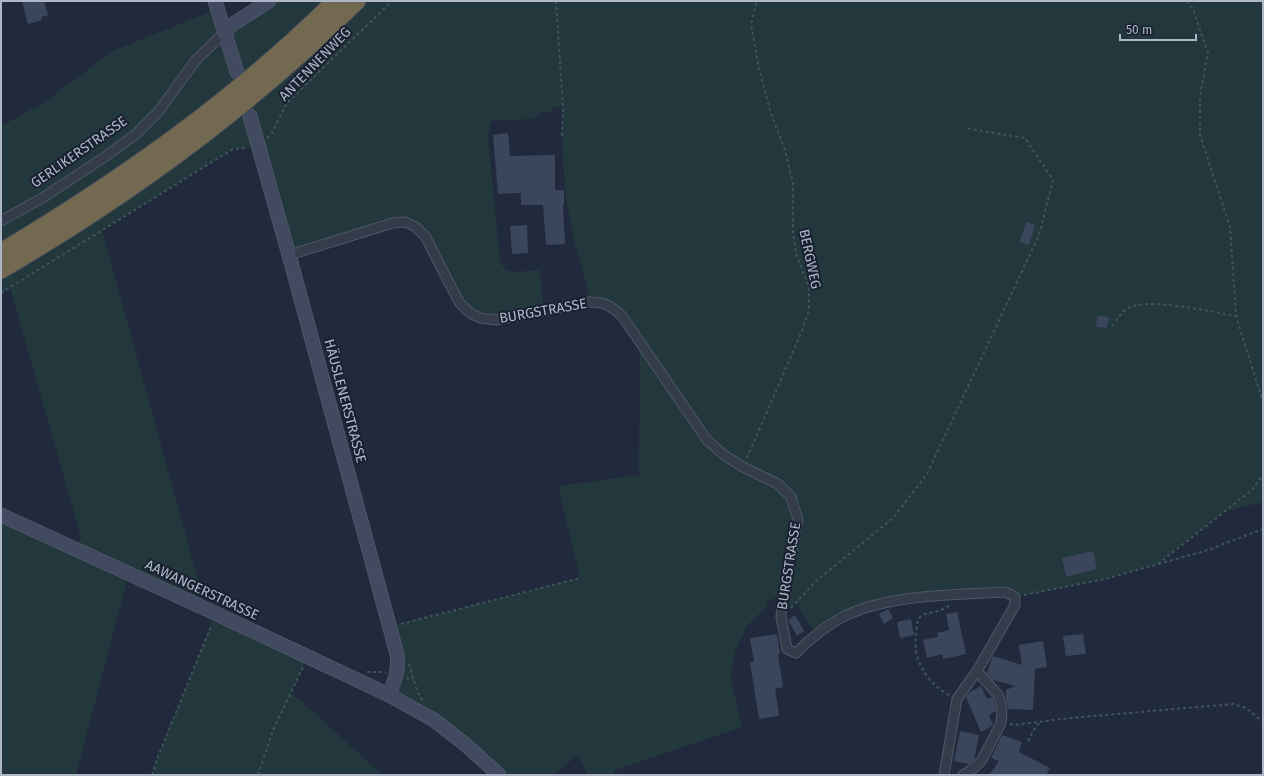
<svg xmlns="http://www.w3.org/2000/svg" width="1264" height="776" font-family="'Fira Sans',sans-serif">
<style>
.green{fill:#22383d}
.building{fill:#3b465d}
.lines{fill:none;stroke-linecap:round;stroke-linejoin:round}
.street-casing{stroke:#4e5767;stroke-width:11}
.secondary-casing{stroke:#4e5767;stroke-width:15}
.highway-casing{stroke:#3e4757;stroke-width:19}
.path{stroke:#3f555a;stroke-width:2;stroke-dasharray:3 3;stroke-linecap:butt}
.street{stroke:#343c4c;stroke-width:9}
.secondary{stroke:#414a60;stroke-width:13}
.highway{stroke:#736850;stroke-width:17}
.labels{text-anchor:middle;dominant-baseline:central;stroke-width:4;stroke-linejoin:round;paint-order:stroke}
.street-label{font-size:14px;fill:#aeb7c8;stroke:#192131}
</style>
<rect width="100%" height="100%" fill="#202a3c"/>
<g class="green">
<path d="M269 1H1263V502L1224 512 1157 564 1105 579 1015 597 1005 592 865 608 816 634 796 603 781 617 782 604 776 598 767 601 768 605 747 626 735 652 731 679 742 727 613 771 616 775H589L577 755 554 775H499L389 695 393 685 390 627 580 578 558 486 639 475 640 342 622 316 590 302C587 279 578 258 573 236 564 194 561 151 563 107H552V112H541L533 119 491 121 488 135 500 262 506 270 515 272 540 270 544 311 497 320 470 313 425 236 405 222 289 255 258 147 233 149 102 230 206 609 129 573 76 775H1V515L78 549 80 534 10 288 1 293V126L43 103 113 51 217 9 224 32Z"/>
<polygon points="216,613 308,657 291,692 383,775 152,775 157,759"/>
</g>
<g class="building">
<polygon points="22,1 44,1 48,15 41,17 42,20 28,24"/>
<polygon points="508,133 510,156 555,155 555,190 564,190 564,205 563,205 565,244 546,245 543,205 521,205 521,193 498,194 493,135"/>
<polygon points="1026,222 1035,225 1029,245 1020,242"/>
<polygon points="527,225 528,253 512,254 510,226"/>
<polygon points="1097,316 1109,317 1107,328 1096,327"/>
<polygon points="1093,551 1097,569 1066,577 1062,558"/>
<polygon points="888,609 893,618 884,624 879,614"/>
<polygon points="957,612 966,654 943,659 942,654 927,658 923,640 938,637 937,633 949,630 946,614"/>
<polygon points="795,615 804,631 797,636 788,620"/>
<polygon points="911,619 914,635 900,638 897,622"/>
<polygon points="777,634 780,654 778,654 783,687 775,689 779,716 759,719 750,662 754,662 750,638"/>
<polygon points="1083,634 1086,654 1066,656 1063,636"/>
<polygon points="1043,641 1047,667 1035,669 1033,710 1008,709 1006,700 1006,690 1015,686 993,680 987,673 992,658 993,656 1022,665 1019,645"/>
<polygon points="981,686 987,699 992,697 993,699 996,711 989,715 993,725 992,726 981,732 966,697 970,692"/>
<polygon points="960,731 979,735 974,760 969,764 954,761"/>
<polygon points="1002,735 1022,742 1019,752 1050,768 1046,775 989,775 999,761 991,758"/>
</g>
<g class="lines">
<defs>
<g id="street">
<polyline points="1,221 44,197 106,156 136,134 158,112 196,60 224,33"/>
<path d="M289 255 393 223 405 222 416 227 425 236 459 302 470 313 480 318 497 320 590 302C605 302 611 306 622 316L707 440 724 455 743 467 778 484 791 497 798 520 782 604 781 617 787 649 796 653C809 640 823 628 839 619 883 594 955 595 1005 592L1015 597V605L977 671 957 699 944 775"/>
<polyline points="963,775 974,768 982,760 1001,723 1002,711 999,696 977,671"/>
</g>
<g id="secondary">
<polyline points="215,1 237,72"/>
<polyline points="224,33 230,26 269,1"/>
<path d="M250 116 289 255 397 654C399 671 395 680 389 695"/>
<polyline points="1,515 206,609 389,695 434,720 466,745 499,775"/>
</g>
<g id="highway">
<path d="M1 252C121 180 235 100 335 1"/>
<path d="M1 270C131 194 250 107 357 1"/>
</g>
</defs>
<use href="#street" class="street-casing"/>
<use href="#secondary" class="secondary-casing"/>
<use href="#highway" class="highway-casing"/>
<g class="path">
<polyline points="556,1 563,107 562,139"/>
<polyline points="1187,1 1193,9 1208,53 1200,96 1200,135 1230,227 1236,316 1263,402"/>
<polyline points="267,138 272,133 287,103 392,1"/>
<polyline points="1,293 233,149 248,148"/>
<path d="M1112 326C1116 321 1123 310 1128 308 1148 297 1213 312 1236 316"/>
<polyline points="747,458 802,331 809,310 809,287 796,254 793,231 793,184 785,150 772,117 759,69 751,24 757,1"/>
<polyline points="1158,564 1252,490 1263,474"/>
<polyline points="1024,595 1105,579 1208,550 1263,529"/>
<polyline points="791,608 815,582 893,518 927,474 1039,235 1053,180 1025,138 964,128"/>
<polyline points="401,624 580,578"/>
<path d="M409 664C413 676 415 690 423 701"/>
<polyline points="367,672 380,672 386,673"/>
<polyline points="406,678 413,680"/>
<path d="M949 695C933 687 917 667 916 649 915 644 916 639 916 634 917 628 916 620 921 616 925 613 930 613 935 612 941 610 947 607 952 604"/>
<polyline points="1010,724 1014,725 1070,718 1233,704 1246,708 1263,722"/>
<polyline points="1028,741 1033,731 1040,722"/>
<polyline points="152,775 157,759 212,624"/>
<polyline points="258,775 273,730 303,667"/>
</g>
<use href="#street" class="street"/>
<use href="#secondary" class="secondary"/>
<use href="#highway" class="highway"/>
</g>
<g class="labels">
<g class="street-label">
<text transform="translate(315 64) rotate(-46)">ANTENNENWEG</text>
<text transform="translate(79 152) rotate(-35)">GERLIKERSTRASSE</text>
<text transform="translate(810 259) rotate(78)">BERGWEG</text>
<text transform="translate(543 311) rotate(-10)">BURGSTRASSE</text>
<text transform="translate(345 401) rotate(75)">HÄUSLENERSTRASSE</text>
<text transform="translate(789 566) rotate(-81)">BURGSTRASSE</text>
<text transform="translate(202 590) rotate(25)">AAWANGERSTRASSE</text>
</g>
</g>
<rect width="1264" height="776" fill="none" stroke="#aeb7c8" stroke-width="4"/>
<path d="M1120 34v6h76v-6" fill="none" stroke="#aeb7c8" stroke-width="2"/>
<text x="1126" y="34" font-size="12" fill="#aeb7c8" stroke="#192131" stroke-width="3" paint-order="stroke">50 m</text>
</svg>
